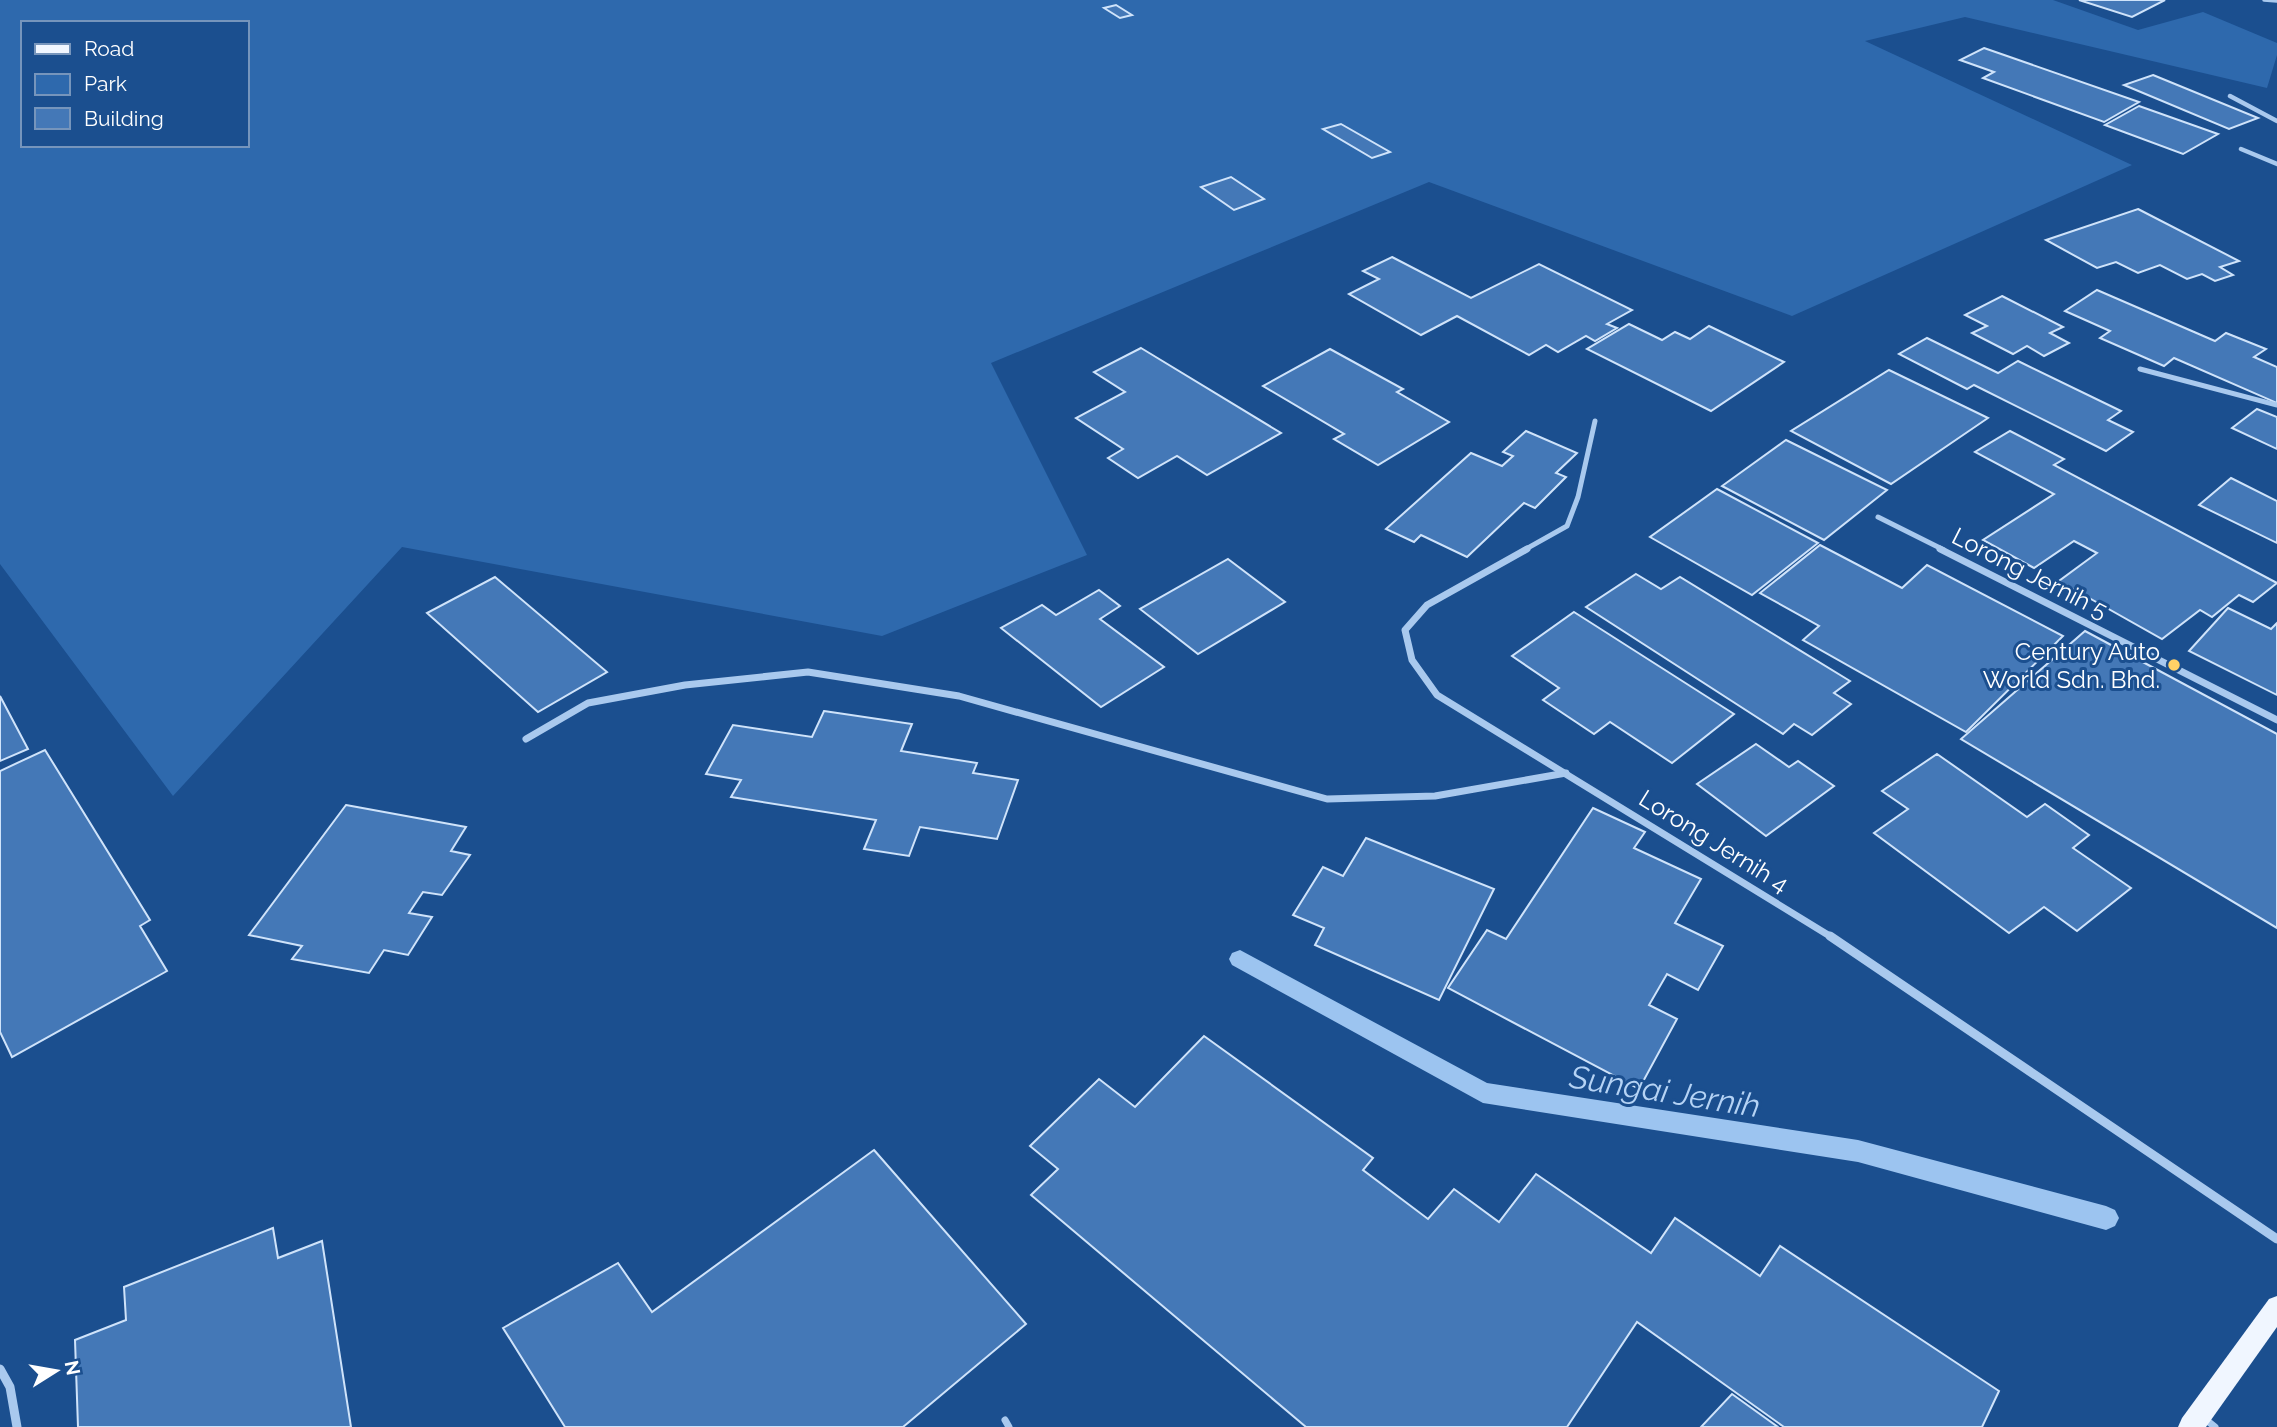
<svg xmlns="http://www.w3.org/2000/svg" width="2277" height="1427" font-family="Raleway,sans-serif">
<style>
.green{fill:#2e69ad;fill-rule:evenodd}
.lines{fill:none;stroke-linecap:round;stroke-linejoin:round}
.stream{fill:#9cc4f0;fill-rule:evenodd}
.building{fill:#4478b7;stroke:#cfe3fa;stroke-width:2}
.service-far1{stroke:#a9c9ee;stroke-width:3.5}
.service{stroke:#a9c9ee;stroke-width:7}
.minor-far3{stroke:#a9c9ee;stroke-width:4.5}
.minor-far2{stroke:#a9c9ee;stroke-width:5}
.minor-far1{stroke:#a9c9ee;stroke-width:7}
.minor{stroke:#a9c9ee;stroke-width:9}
.primary{fill:#f0f6ff;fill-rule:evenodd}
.poi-dot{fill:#ffd166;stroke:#1b4f8f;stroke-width:2.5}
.labels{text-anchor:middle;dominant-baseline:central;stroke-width:6;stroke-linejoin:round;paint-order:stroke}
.street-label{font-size:24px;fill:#fff;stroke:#1b4f8f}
.poi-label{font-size:24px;fill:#fff;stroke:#1b4f8f;text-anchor:end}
.near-water-label{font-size:32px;font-style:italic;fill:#b5d3f5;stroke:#1b4f8f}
</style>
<rect width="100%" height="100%" fill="#1b4f8f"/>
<path class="green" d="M0 0H2053L2138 30 2203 12 2277 43V55L2267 88 1965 17 1865 41 2132 165 1792 316 1429 182 991 363 1087 555 882 636 402 547 173 796 0 564ZM23 23H247V145H23Z"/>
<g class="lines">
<polygon class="stream" points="1240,950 1487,1083 1858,1140 2106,1206 2115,1210 2119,1218 2115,1226 2106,1230 1858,1162 1483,1103 1232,965 1229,959 1232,953"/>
</g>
<g class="building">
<polygon points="2079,0 2165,0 2132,17"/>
<polygon points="1116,5 1132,15 1120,18 1104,8"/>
<polygon points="1984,48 2139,102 2104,122 1983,78 1994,72 1960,60"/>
<polygon points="2153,75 2258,118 2229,129 2124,85"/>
<polygon points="2139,106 2218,134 2183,154 2105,125"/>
<polygon points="1341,124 1390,152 1372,158 1323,129"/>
<polygon points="1231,177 1264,199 1234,210 1201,187"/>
<polygon points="2138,209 2239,261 2220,267 2233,275 2215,281 2202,274 2187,279 2160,265 2138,273 2116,262 2097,268 2046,240"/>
<polygon points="1392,257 1471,298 1539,264 1632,310 1607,324 1617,328 1595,341 1586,336 1558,352 1546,345 1529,355 1457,316 1421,335 1349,294 1379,279 1363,271"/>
<polygon points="2097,290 2215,341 2226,333 2266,349 2254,357 2277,367 2277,403 2174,358 2164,366 2100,338 2110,331 2065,311"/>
<polygon points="2002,296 2063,327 2050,333 2069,343 2044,356 2027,346 2013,354 1972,333 1987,326 1965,315"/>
<polygon points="1629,324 1662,340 1675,332 1690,339 1709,326 1784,362 1711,411 1587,349"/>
<polygon points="1927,338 1998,373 2018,361 2121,411 2108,420 2133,432 2106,451 1974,385 1967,389 1899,354"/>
<polygon points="1141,348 1281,433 1207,475 1177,456 1138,478 1108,458 1123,449 1076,418 1125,392 1094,372"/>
<polygon points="1330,349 1403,389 1397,392 1449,422 1378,465 1334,439 1344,434 1263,386"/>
<polygon points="1889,370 1988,418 1891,484 1791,431"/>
<polygon points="2257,409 2277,417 2277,449 2232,428"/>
<polygon points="1526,431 1577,453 1556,473 1566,477 1535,508 1524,503 1467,557 1421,535 1414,542 1386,529 1471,453 1502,466 1513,456 1503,452"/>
<polygon points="2010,431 2064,459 2054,465 2277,583 2253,602 2239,595 2212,617 2200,610 2162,639 2059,581 2097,553 2074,541 2034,568 1983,540 2054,494 1975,452"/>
<polygon points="1786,440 1887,490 1824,540 1722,486"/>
<polygon points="2231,478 2277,501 2277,543 2199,505"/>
<polygon points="1717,489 1818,543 1752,595 1650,537"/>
<polygon points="1820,545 1902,588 1927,565 2063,636 1966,732 1803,640 1819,626 1760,593"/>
<polygon points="1228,559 1285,602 1198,654 1140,609"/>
<polygon points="1636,574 1661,589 1680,577 1850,681 1834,693 1851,704 1812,735 1794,724 1783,734 1586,607"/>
<polygon points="495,577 607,672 538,712 427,613"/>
<polygon points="1099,590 1120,606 1100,619 1164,667 1101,707 1001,628 1042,605 1056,615"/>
<polygon points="2228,608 2271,629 2277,623 2277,695 2189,651"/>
<polygon points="1574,612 1734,714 1672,763 1610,722 1594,734 1543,700 1559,688 1512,656"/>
<polygon points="2085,631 2277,734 2277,928 1961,739"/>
<polygon points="0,696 28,749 0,761"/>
<polygon points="824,711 912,724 901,751 977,763 973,773 1018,780 997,839 920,827 909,856 864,849 876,820 731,797 741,780 706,774 733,725 812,737"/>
<polygon points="1756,744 1789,767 1798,761 1834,786 1766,836 1697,784"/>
<polygon points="45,750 150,920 140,926 167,971 12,1057 0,1032 0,771"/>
<polygon points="1937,754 2027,817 2045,804 2089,835 2073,848 2131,888 2077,931 2044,907 2009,933 1874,833 1908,809 1882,791"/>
<polygon points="346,805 466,827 451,851 470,855 442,895 423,892 409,913 432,917 408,955 384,950 369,973 292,959 302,946 249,935"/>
<polygon points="1593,808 1645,832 1634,848 1701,879 1675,923 1723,946 1698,990 1667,974 1649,1005 1677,1019 1639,1089 1448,988 1487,930 1506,939"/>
<polygon points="1366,838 1494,889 1439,1000 1315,945 1324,928 1293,915 1323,867 1343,876"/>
<polygon points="1204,1036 1373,1158 1363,1170 1428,1219 1454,1189 1499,1222 1536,1174 1651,1253 1675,1218 1760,1276 1780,1246 1999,1391 1982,1427 1784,1427 1637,1322 1567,1427 1306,1427 1031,1195 1058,1169 1030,1146 1099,1079 1135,1107"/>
<polygon points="874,1150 1026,1324 903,1427 565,1427 503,1328 618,1263 652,1312"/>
<polygon points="273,1228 278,1258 322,1241 351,1427 78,1427 75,1340 126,1320 124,1287"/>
<polygon points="1732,1394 1778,1427 1701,1427"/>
</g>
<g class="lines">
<polyline class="service-far1" points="2264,0 2277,1"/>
<g class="service">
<polyline points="2205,1419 2215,1427"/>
<polyline points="1005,1420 1009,1427"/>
</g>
<g class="minor-far3">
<polyline points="2230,96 2277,121"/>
<polyline points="2241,149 2277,164"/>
</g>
<g class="minor-far2">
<polyline points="2140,369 2277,405"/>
<polyline points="1878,517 1944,550"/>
<polyline points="1524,550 1567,526 1578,497 1595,421"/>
</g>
<g class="minor-far1">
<polyline points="1527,549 1427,605 1405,630 1412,660 1437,695 1833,938"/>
<polyline points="1940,549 2277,720"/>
<polyline points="526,739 588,703 685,685 808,672 959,696 1327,799 1435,796 1566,773"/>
</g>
<g class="minor">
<polyline points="1830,936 2277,1239"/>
<polyline points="0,1369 10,1387 17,1427"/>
</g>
<polygon class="primary" points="2277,1296 2277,1327 2206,1427 2178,1427 2182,1418 2269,1299"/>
</g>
<circle class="poi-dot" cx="2174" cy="665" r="7"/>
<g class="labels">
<g class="street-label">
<text transform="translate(2030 573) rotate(27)">Lorong Jernih 5</text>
<text transform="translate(1714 841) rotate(32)">Lorong Jernih 4</text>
</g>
<g class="poi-label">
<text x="2160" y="651">Century Auto<tspan x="2160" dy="28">World Sdn. Bhd.</tspan></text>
</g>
<g class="near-water-label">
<text transform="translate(1665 1091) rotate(9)">Sungai Jernih</text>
</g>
</g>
<rect x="21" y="21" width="228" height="126" fill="#1b4f8f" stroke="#7695bc" stroke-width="2"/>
<rect x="35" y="44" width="35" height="10" fill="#f0f6ff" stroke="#7695bc" stroke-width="2"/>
<text x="84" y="56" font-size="21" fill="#ffffff">Road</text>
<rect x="35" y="74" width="35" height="21" fill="#2e69ad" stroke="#7695bc" stroke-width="2"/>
<text x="84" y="91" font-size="21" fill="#ffffff">Park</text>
<rect x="35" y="108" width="35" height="21" fill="#4478b7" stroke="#7695bc" stroke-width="2"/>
<text x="84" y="126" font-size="21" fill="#ffffff">Building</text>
<g transform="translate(56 1371) rotate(79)" stroke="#1b4f8f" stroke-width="5" paint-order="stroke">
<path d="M0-5L12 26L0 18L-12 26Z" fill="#ffffff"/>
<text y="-10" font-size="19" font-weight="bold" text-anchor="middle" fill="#ffffff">N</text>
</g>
</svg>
